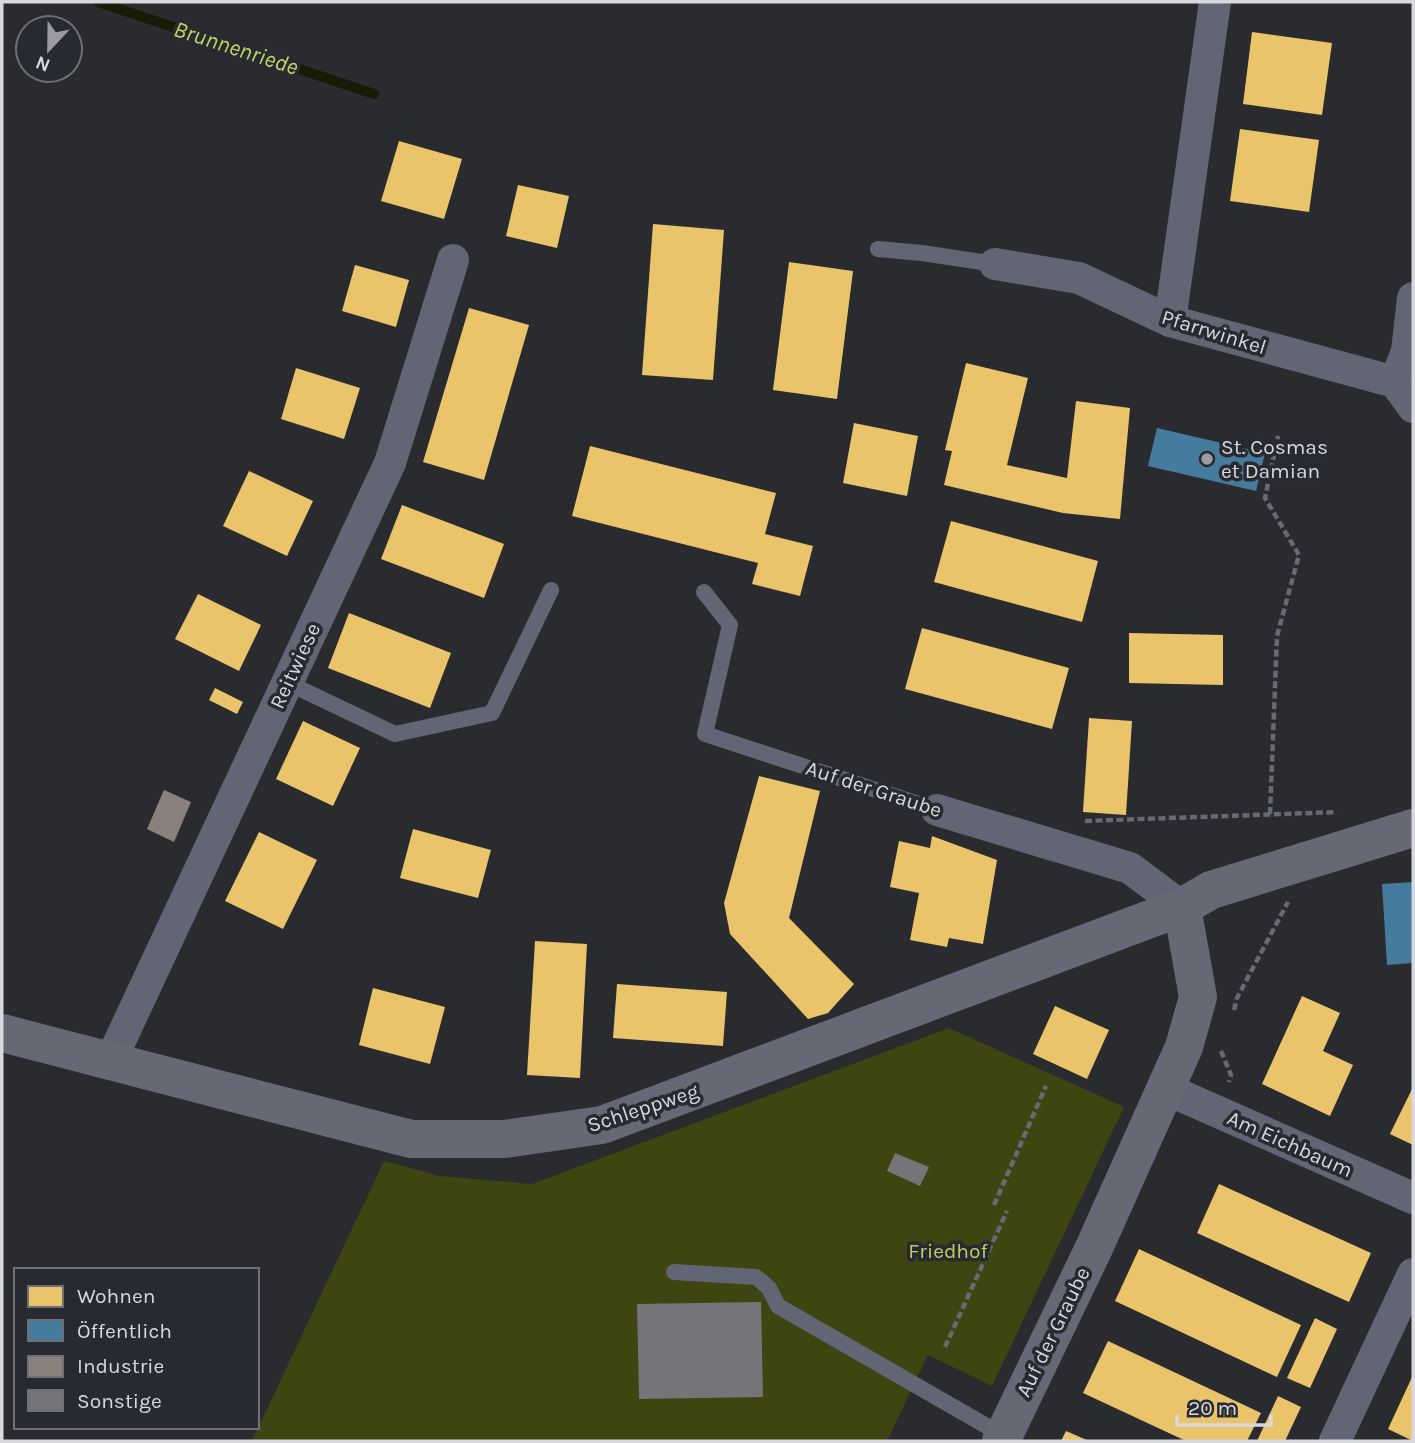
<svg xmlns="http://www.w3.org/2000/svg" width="1415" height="1443" font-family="Karla,sans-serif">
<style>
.green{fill:#3e4510}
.homes{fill:#e9c46a}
.public{fill:#457b9d}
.industry{fill:#8a817c}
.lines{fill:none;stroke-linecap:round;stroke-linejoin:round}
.stream{stroke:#181c06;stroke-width:10}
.building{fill:#747578}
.path{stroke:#676973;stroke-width:4.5;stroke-dasharray:7 3.5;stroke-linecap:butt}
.lane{stroke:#626674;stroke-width:16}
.street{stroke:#626674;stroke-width:32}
.secondary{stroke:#666876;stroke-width:38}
.poi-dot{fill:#9b9ca1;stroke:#282a31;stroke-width:2.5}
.labels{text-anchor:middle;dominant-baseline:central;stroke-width:7;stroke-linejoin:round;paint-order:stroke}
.street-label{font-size:21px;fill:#d8d9de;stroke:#282a31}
.poi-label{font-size:21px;fill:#d8d9de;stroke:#282a31;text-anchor:start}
.park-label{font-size:21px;fill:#bdcf5f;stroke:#282a31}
.water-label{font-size:23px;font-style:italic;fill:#c2d464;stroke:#282a31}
</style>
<rect width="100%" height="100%" fill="#2a2b2f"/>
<polygon class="green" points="949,1028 1124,1107 992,1386 928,1355 887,1441 252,1441 384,1161 440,1176 532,1184"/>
<g class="homes">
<polygon points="1252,32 1332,43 1322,115 1243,104"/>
<polygon points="1240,129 1319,140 1309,212 1230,201"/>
<polygon points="399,141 462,159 444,219 381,201"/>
<polygon points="518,185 569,196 557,248 506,236"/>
<polygon points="653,224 724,230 713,380 642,375"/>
<polygon points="789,262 853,271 837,399 773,390"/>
<polygon points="355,265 409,280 396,327 342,311"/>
<polygon points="469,308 529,325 484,480 423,462"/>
<polygon points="966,363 1028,378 1007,465 1067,478 1076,401 1130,408 1120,519 1063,513 944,485 952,451 945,450"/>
<polygon points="296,368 360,388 344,439 281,419"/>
<polygon points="854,423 918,436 907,496 843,483"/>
<polygon points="590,446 776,493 765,534 813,546 800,596 752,584 758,563 572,516"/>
<polygon points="249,471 313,501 287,556 223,526"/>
<polygon points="402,505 504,544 484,598 381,559"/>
<polygon points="951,521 1098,561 1082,622 934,582"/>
<polygon points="198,594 261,625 239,671 175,639"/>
<polygon points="349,613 451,653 430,708 328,668"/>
<polygon points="922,628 1069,668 1052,729 905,689"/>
<polygon points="1129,633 1223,635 1223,685 1129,683"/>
<polygon points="215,688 243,702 237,714 209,700"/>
<polygon points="1089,718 1132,721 1126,815 1083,812"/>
<polygon points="303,721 360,748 333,806 276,779"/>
<polygon points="759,776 820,791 789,918 854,984 828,1013 808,1019 730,934 724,903"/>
<polygon points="413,829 491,850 478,898 400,878"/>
<polygon points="259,832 317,860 283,929 225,901"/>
<polygon points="932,836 997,860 983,944 949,938 947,947 910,940 919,893 890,887 899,841 930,848"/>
<polygon points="535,941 587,944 580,1078 527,1075"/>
<polygon points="617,984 727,992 723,1046 613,1038"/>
<polygon points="373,988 445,1007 430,1064 359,1045"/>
<polygon points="1302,996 1340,1013 1323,1051 1353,1065 1330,1116 1262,1084"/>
<polygon points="1055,1006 1109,1030 1087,1079 1033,1054"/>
<polygon points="1413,1087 1413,1145 1390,1134"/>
<polygon points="1219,1184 1371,1253 1349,1302 1197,1233"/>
<polygon points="1139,1249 1301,1325 1277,1377 1115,1301"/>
<polygon points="1315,1318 1337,1329 1310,1388 1287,1378"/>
<polygon points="1108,1341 1261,1413 1247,1441 1186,1441 1083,1393"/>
<polygon points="1413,1375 1413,1441 1388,1429"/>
<polygon points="1278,1396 1301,1407 1285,1441 1257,1441"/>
<polygon points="1066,1431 1089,1441 1061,1441"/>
</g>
<g class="public">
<polygon points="1157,428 1265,453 1256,491 1148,466"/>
<polygon points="1413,882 1413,963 1387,965 1382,884"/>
</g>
<polygon class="industry" points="164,790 191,802 174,842 147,829"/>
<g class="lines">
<polyline class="stream" points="98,2 374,94"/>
</g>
<g class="building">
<polygon points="895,1153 929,1167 920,1186 887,1171"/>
<polygon points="761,1302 763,1397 639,1399 637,1304"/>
</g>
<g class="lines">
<g class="path">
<polyline points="1270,814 1277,636 1299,555 1265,498 1278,436"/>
<polyline points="1085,821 1337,812"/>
<polyline points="1234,1010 1237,998 1288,902"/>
<polyline points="1221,1051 1231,1075 1229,1082"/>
<polyline points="994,1205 1046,1086"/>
<polyline points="945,1347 1007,1211"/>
</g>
<g class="lane">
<polyline points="878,249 922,253 995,264"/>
<polyline points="704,592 730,625 705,734 937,810"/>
<polyline points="288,683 395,734 492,713 551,590"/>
<polyline points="674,1272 756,1277 769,1288 778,1306 1004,1436"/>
</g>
<g class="street">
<polyline points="995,264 1079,278 1170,321 1395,382 1413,407"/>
<polyline points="1170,321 1215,2"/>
<polyline points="1395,382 1407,351 1413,298"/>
<polyline points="937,810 1130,868 1182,907"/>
<polyline points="110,1062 390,463 453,260"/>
<polyline points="1166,1089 1413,1198"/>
<polyline points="1335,1441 1413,1274"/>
</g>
<g class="secondary">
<polyline points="2,1033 411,1139 505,1139 602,1125 1182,907 1211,890 1413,828"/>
<polyline points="1001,1441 1093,1250 1184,1047 1198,997 1182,907"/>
</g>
</g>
<circle class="poi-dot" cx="1207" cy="459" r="7"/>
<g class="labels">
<g class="street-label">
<text transform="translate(1214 332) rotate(17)">Pfarrwinkel</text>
<text transform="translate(295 666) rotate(-65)">Reitwiese</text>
<text transform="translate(874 789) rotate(18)">Auf der Graube</text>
<text transform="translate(643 1108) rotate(-18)">Schleppweg</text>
<text transform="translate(1290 1144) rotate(24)">Am Eichbaum</text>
<text transform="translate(1053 1332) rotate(-64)">Auf der Graube</text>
</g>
<g class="poi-label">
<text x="1221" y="447">St. Cosmas<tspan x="1221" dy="24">et Damian</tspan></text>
</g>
<g class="park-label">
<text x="948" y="1251">Friedhof</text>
</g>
<g class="water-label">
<text transform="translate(236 48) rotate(18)">Brunnenriede</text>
</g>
</g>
<rect width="1415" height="1443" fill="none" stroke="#d8d9de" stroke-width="7"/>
<rect x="14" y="1268" width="245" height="161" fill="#282a31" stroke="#6e7076" stroke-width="2"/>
<rect x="28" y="1286" width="35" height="21" fill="#e9c46a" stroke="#6e7076" stroke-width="2"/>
<text x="77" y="1303" font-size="21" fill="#d8d9de">Wohnen</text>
<rect x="28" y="1320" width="35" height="21" fill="#457b9d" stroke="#6e7076" stroke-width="2"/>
<text x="77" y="1338" font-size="21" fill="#d8d9de">Öffentlich</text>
<rect x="28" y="1356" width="35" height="21" fill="#8a817c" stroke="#6e7076" stroke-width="2"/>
<text x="77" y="1373" font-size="21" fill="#d8d9de">Industrie</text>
<rect x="28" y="1390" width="35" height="21" fill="#747578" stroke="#6e7076" stroke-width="2"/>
<text x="77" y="1408" font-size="21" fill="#d8d9de">Sonstige</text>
<g transform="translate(49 49) rotate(202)"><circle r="33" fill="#282a31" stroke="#6e7076" stroke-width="2"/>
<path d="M0-5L12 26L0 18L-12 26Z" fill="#9b9ca1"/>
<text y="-10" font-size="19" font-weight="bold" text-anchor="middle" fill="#d8d9de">N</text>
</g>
<path d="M1177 1415v10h94v-10" fill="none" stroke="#d8d9de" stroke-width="3.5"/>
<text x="1188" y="1415" font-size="21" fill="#d8d9de" stroke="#282a31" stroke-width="5" paint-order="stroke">20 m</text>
</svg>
